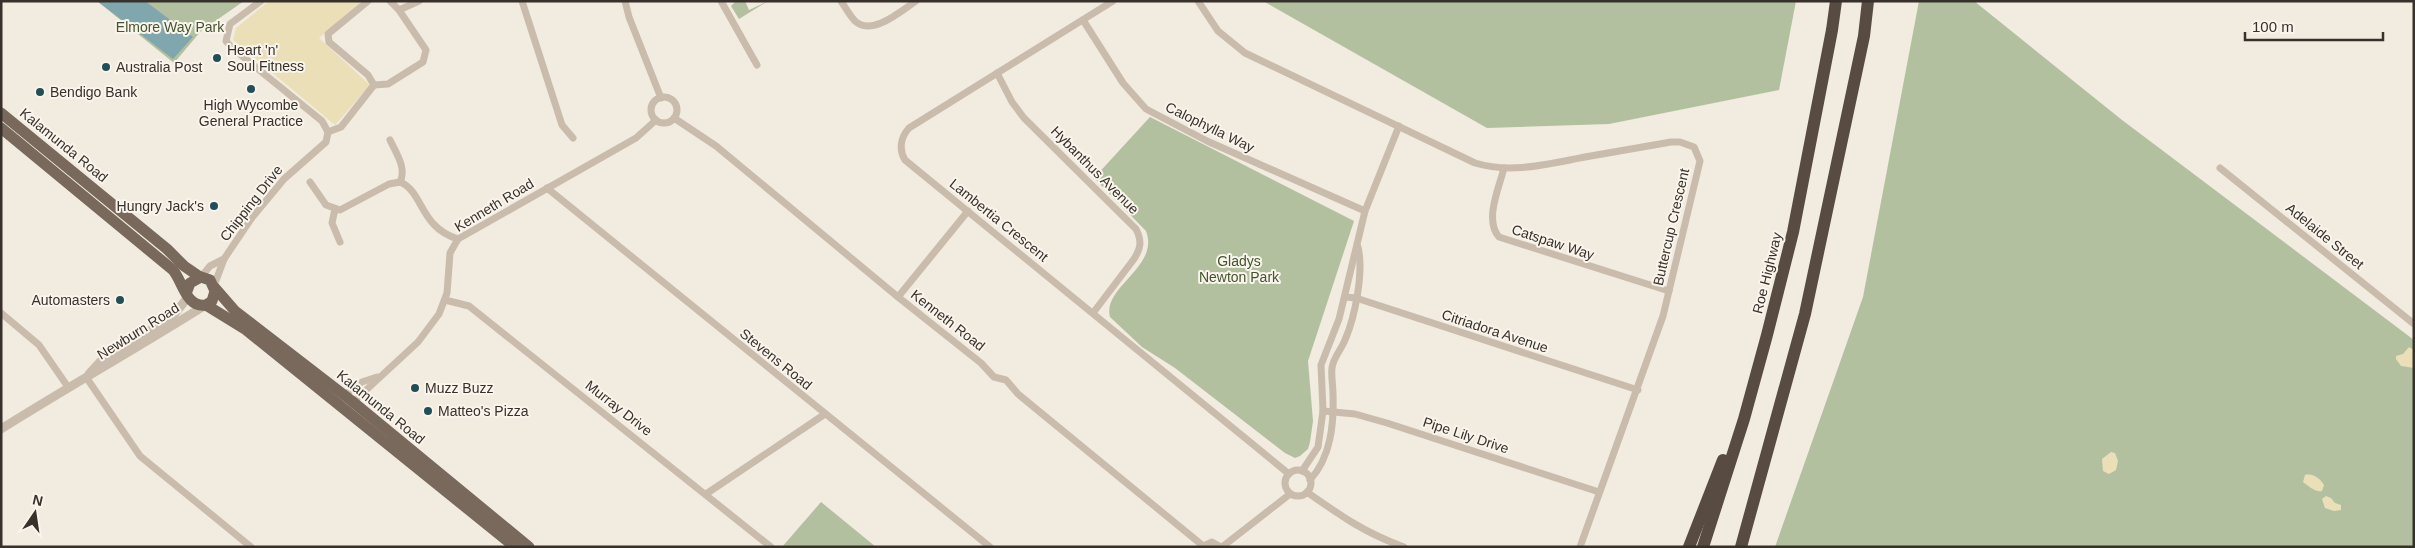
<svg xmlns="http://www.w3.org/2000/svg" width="2415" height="548" font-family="Helvetica,sans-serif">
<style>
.green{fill:#b2c0a0}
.sand{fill:#ebdfb8}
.water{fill:#80a7ad}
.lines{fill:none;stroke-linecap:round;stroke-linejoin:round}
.minor{stroke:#c9bcac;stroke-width:7}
.tertiary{stroke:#c9bcac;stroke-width:9}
.primary{stroke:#79695c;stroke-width:11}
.motorway{stroke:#584b42;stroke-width:12}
.poi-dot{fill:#224e57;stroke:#f9f4ec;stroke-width:2}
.labels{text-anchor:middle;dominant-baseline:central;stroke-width:4;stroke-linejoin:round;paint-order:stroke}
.park-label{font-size:14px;fill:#43552f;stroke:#f9f4ec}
.poi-label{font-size:14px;fill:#38302a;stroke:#f9f4ec;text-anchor:start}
.street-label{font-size:14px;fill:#38302a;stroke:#f9f4ec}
</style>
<rect width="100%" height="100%" fill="#f2ebdf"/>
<g class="green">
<polygon points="97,1 244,1 201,31 174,63"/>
<polygon points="736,1 745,1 749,10 768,1 739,19 731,6"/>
<polygon points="1263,1 1796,1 1779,90 1609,124 1487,128"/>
<polygon points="1919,1 1974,1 2122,120 2414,340 2414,547 1775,547 1863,297"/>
<path d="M1150 117 1354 221 1308 361 1313 421 1310 442 1308 449 1300 456 1295 458 1285 453 1175 368 1142 347 1110 317C1102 287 1160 267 1146 231L1094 178Z"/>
<polygon points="821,502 876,547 782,547"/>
</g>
<g class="sand">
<polygon points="269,1 362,1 319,38 370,85 335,125 233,40 236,28"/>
<polygon points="2409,347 2414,350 2414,368 2401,366 2396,359 2396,356 2403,354"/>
<polygon points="2111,452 2115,453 2118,461 2116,470 2109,474 2103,471 2102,459"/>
<path d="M2305 475C2314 473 2320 479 2324 485L2322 491C2316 493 2307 485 2303 482Z"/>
<polygon points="2326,496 2331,498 2335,503 2341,505 2341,510 2334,511 2325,508 2322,499"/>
</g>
<polygon class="water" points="97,1 145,1 193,37 173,59"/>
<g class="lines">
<g class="minor">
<polyline points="390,1 399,10"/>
<polyline points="522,1 562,125 573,138"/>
<polyline points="625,1 629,17 661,98"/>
<polyline points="721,1 757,65"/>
<path d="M841 1C845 7 850 16 855 21 872 37 902 10 916 1"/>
<path d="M1113 1 909 128C900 138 899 150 905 160L1289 474"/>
<path d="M1198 1 1218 31 1245 53 1475 163C1511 174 1548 164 1585 157 1613 152 1642 147 1671 142H1680L1694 147 1700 161 1663 316 1580 547"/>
<polyline points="1083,20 1123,83 1146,109 1207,141 1365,211"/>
<path d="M997 73 1012 102 1024 118 1136 229C1142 241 1141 248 1134 259L1093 313"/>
<polyline points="374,85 388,84 423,62 426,50 399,10 419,1"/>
<circle cx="664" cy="110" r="13"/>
<polyline points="674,118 716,146 898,297 981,363 994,377 1006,380 1018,394 1202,545"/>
<polyline points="328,132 341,127 374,85 368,75 329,42 328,34 368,1"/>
<path d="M390 140C396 153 407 168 400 182"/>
<path d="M1504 168C1499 188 1484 220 1499 237L1669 291"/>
<polyline points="2220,168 2414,324"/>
<path d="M310 182 326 205 340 210 389 184 400 182C424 192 419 227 458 239"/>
<polyline points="547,188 990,547"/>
<polyline points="335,209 332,223 340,242"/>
<polyline points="201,277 210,266 224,259"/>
<polyline points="214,286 224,259 251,219 284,179 326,142 328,132 322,121 231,47 226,41 230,24 261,1"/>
<polyline points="898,297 968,211"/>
<polyline points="1345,297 1356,298 1638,390"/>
<polyline points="445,300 469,306 771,547"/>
<polyline points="1,313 39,345 68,387"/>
<polyline points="86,377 140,456 251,547"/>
<polyline points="343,396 362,382 377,377"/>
<polyline points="351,404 418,342 439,314 447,293 450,253 458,239 636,138 656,120"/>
<polyline points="1323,411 1355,414 1387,423 1599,492"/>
<circle cx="1298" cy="483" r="13"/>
<polyline points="1302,471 1318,447 1323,411 1321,365 1339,319 1365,211 1399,126"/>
<path d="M1310 480C1331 457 1334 424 1333 394 1333 386 1331 376 1332 368 1333 358 1341 350 1345 340 1355 317 1364 272 1358 247"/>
<path d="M1307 492C1341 516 1365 533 1404 547"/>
<polyline points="706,494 825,414"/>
<polyline points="1201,547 1212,542 1221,547"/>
<polyline points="1222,547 1290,494"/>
</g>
<g class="tertiary">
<polyline points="89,374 101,361 173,316 188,297"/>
<path d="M1 429C68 387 137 348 204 306"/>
</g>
<g class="primary">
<polyline points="1,113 167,249 184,266 200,277"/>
<path d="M1 128 173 270C183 282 186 308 206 305L212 301 215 291 210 280 201 277 190 283 187 291"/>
<polyline points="215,288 235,311 353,402 529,547"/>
<polyline points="206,305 245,329 515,547"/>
</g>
<g class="motorway">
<polyline points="1689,547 1723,460"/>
<polyline points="1703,547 1744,419 1767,335 1793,232 1832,30 1836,1"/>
<polyline points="1741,547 1805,314 1864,36 1868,1"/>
</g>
</g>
<g class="poi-dot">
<circle cx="217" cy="58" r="5"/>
<circle cx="106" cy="67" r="5"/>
<circle cx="251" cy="89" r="5"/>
<circle cx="40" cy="92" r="5"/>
<circle cx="214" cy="206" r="5"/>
<circle cx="120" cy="300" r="5"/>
<circle cx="415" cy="388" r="5"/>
<circle cx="428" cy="411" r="5"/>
</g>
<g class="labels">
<g class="park-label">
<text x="170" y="27">Elmore Way Park</text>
<text x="1239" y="261">Gladys<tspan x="1239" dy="16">Newton Park</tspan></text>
</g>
<g class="poi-label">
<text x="227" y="50">Heart 'n'<tspan x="227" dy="16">Soul Fitness</tspan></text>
<text x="116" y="67">Australia Post</text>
<text x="50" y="92">Bendigo Bank</text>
<text x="251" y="105" text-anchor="middle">High Wycombe<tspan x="251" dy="16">General Practice</tspan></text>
<text x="204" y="206" text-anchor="end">Hungry Jack's</text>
<text x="110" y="300" text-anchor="end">Automasters</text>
<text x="425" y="388">Muzz Buzz</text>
<text x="438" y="411">Matteo's Pizza</text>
</g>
<g class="street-label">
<text transform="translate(1210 127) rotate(26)">Calophylla Way</text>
<text transform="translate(64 145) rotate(39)">Kalamunda Road</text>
<text transform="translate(1095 170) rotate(45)">Hybanthus Avenue</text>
<text transform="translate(251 203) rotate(-52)">Chipping Drive</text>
<text transform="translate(494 205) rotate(-31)">Kenneth Road</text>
<text transform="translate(999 220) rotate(39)">Lambertia Crescent</text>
<text transform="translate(1671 227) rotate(-77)">Buttercup Crescent</text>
<text transform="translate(2325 236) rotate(39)">Adelaide Street</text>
<text transform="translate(1553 242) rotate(18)">Catspaw Way</text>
<text transform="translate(1767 273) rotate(-76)">Roe Highway</text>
<text transform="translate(948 320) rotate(38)">Kenneth Road</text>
<text transform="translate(138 331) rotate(-32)">Newburn Road</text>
<text transform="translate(1495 331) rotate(18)">Citriadora Avenue</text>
<text transform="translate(776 359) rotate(39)">Stevens Road</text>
<text transform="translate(381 407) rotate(39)">Kalamunda Road</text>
<text transform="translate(619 408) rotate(38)">Murray Drive</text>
<text transform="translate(1466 435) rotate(18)">Pipe Lily Drive</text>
</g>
</g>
<rect width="2415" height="548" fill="none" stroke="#38302a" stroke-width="5"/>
<g transform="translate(35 513) rotate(13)" stroke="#f9f4ec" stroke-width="4" paint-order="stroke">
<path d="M0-4L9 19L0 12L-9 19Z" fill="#38302a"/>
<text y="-8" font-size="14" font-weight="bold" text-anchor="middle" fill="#38302a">N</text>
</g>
<path d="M2245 32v8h138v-8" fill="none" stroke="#38302a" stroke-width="2.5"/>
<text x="2252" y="32" font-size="15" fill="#38302a" stroke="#f9f4ec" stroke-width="4" paint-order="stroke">100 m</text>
</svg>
